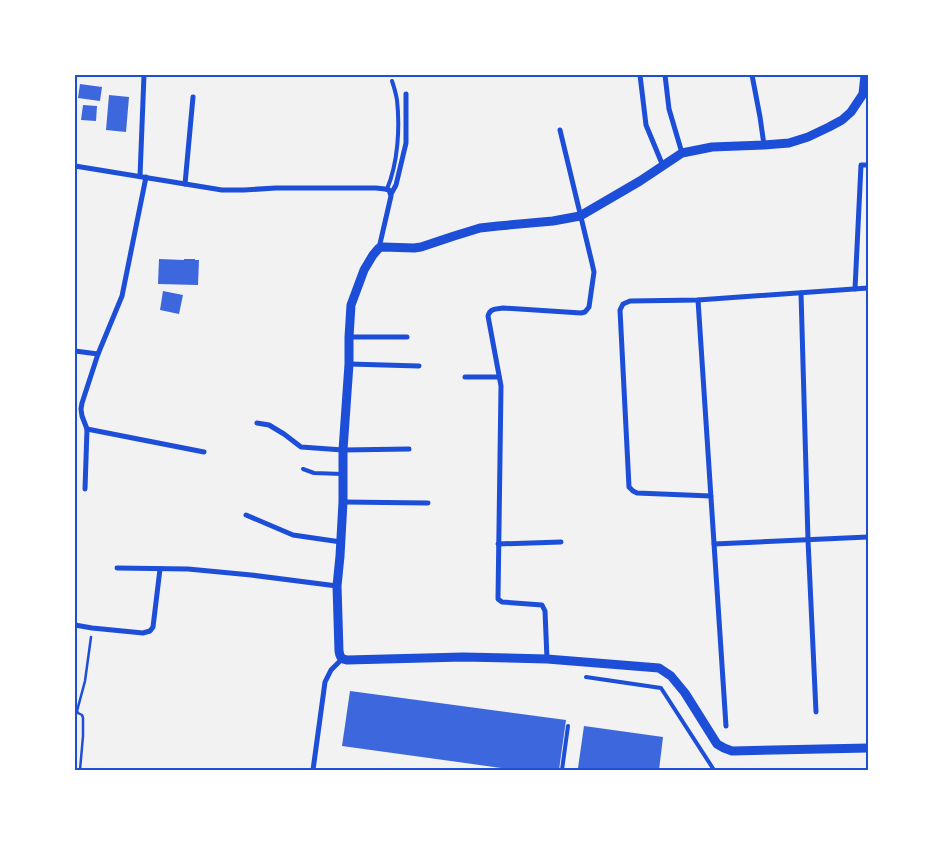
<svg xmlns="http://www.w3.org/2000/svg" width="943" height="845" font-family="'PT Sans',sans-serif">
<style>
.building{fill:#3d67dc}
.lines{fill:none;stroke-linecap:round;stroke-linejoin:round}
.path{stroke:#1d4ed8;stroke-width:2.5}
.service{stroke:#1d4ed8;stroke-width:4}
.minor{stroke:#1d4ed8;stroke-width:5}
.tertiary{stroke:#1d4ed8;stroke-width:9}
.neatline{fill:none;stroke:#1d4ed8;stroke-width:2}
</style>
<rect width="100%" height="100%" fill="#f2f2f2"/>
<g class="building">
<polygon points="80,84 102,87 100,101 78,98"/>
<polygon points="109,95 129,97 126,132 106,130"/>
<polygon points="83,105 97,106 96,121 81,120"/>
<polygon points="159,259 184,260 184,259 195,259 195,260 199,260 198,285 158,284"/>
<polygon points="163,291 183,295 179,314 160,310"/>
<polygon points="350,691 566,720 559,770 516,770 342,746"/>
<polygon points="584,726 663,737 659,770 596,770 578,768"/>
</g>
<g class="lines">
<polyline class="path" points="80,770 83,736 83,718 82,715 78,713 77,711 85,681 91,637"/>
<g class="service">
<path d="M387 189C398 163 400 128 397 100 396 94 394 87 392 81"/>
<polyline points="303,469 314,473 342,474"/>
<polyline points="586,677 661,688 714,770"/>
<polyline points="562,770 568,726"/>
</g>
<g class="minor">
<polyline points="640,75 646,125 663,166"/>
<polyline points="665,75 669,109 682,153"/>
<polyline points="752,75 760,117 764,145"/>
<polyline points="75,166 222,190 244,190 276,188 376,188 385,189 389,190 391,196 379,248"/>
<polyline points="140,176 144,75"/>
<polyline points="185,184 193,97"/>
<polyline points="391,194 396,185 406,143 406,94"/>
<polyline points="855,289 861,165 868,165"/>
<polyline points="801,293 808,540 816,712"/>
<polyline points="698,300 726,726"/>
<polyline points="349,337 407,337"/>
<polyline points="75,351 98,354"/>
<polyline points="349,364 419,366"/>
<polyline points="465,377 499,377"/>
<polyline points="257,423 269,425 284,434 301,447 343,450 409,449"/>
<polyline points="87,429 204,452"/>
<polyline points="85,489 87,429 82,416 81,409 82,403 98,354 122,296 146,177"/>
<polyline points="711,496 637,493 633,491 629,487 620,310 623,304 630,301 698,300 868,288"/>
<polyline points="343,502 428,503"/>
<polyline points="246,515 293,535 341,542"/>
<polyline points="498,544 561,542"/>
<polyline points="714,544 868,537"/>
<polyline points="117,568 188,569 251,575 337,586"/>
<polyline points="75,625 92,628 143,633 150,631 153,627 160,569"/>
<path d="M547 659 545 611 542 605 502 602 498 599 501 386 488 316C490 308 496 309 503 308L581 313 585 312 589 307 594 272 592 263 560 130"/>
<polyline points="313,770 325,682 331,670 342,659"/>
</g>
<path class="tertiary" d="M865 75 863 94 851 112 842 120 829 127 808 137 789 143 764 145 712 147 682 153 640 181 580 216 553 221 498 226 480 228 454 236 421 247 414 248 383 247 379 248 373 255 364 270 351 305 349 337V364L343 450V502L340 556 337 586 339 651C340 657 341 659 347 660L463 657 547 659 659 668 671 676 685 693 717 744 724 748 732 751 868 748"/>
</g>
<rect width="943" height="845" fill="none" stroke="#ffffff" stroke-width="152"/>
<rect x="76" y="76" width="791" height="693" class="neatline"/>
</svg>
